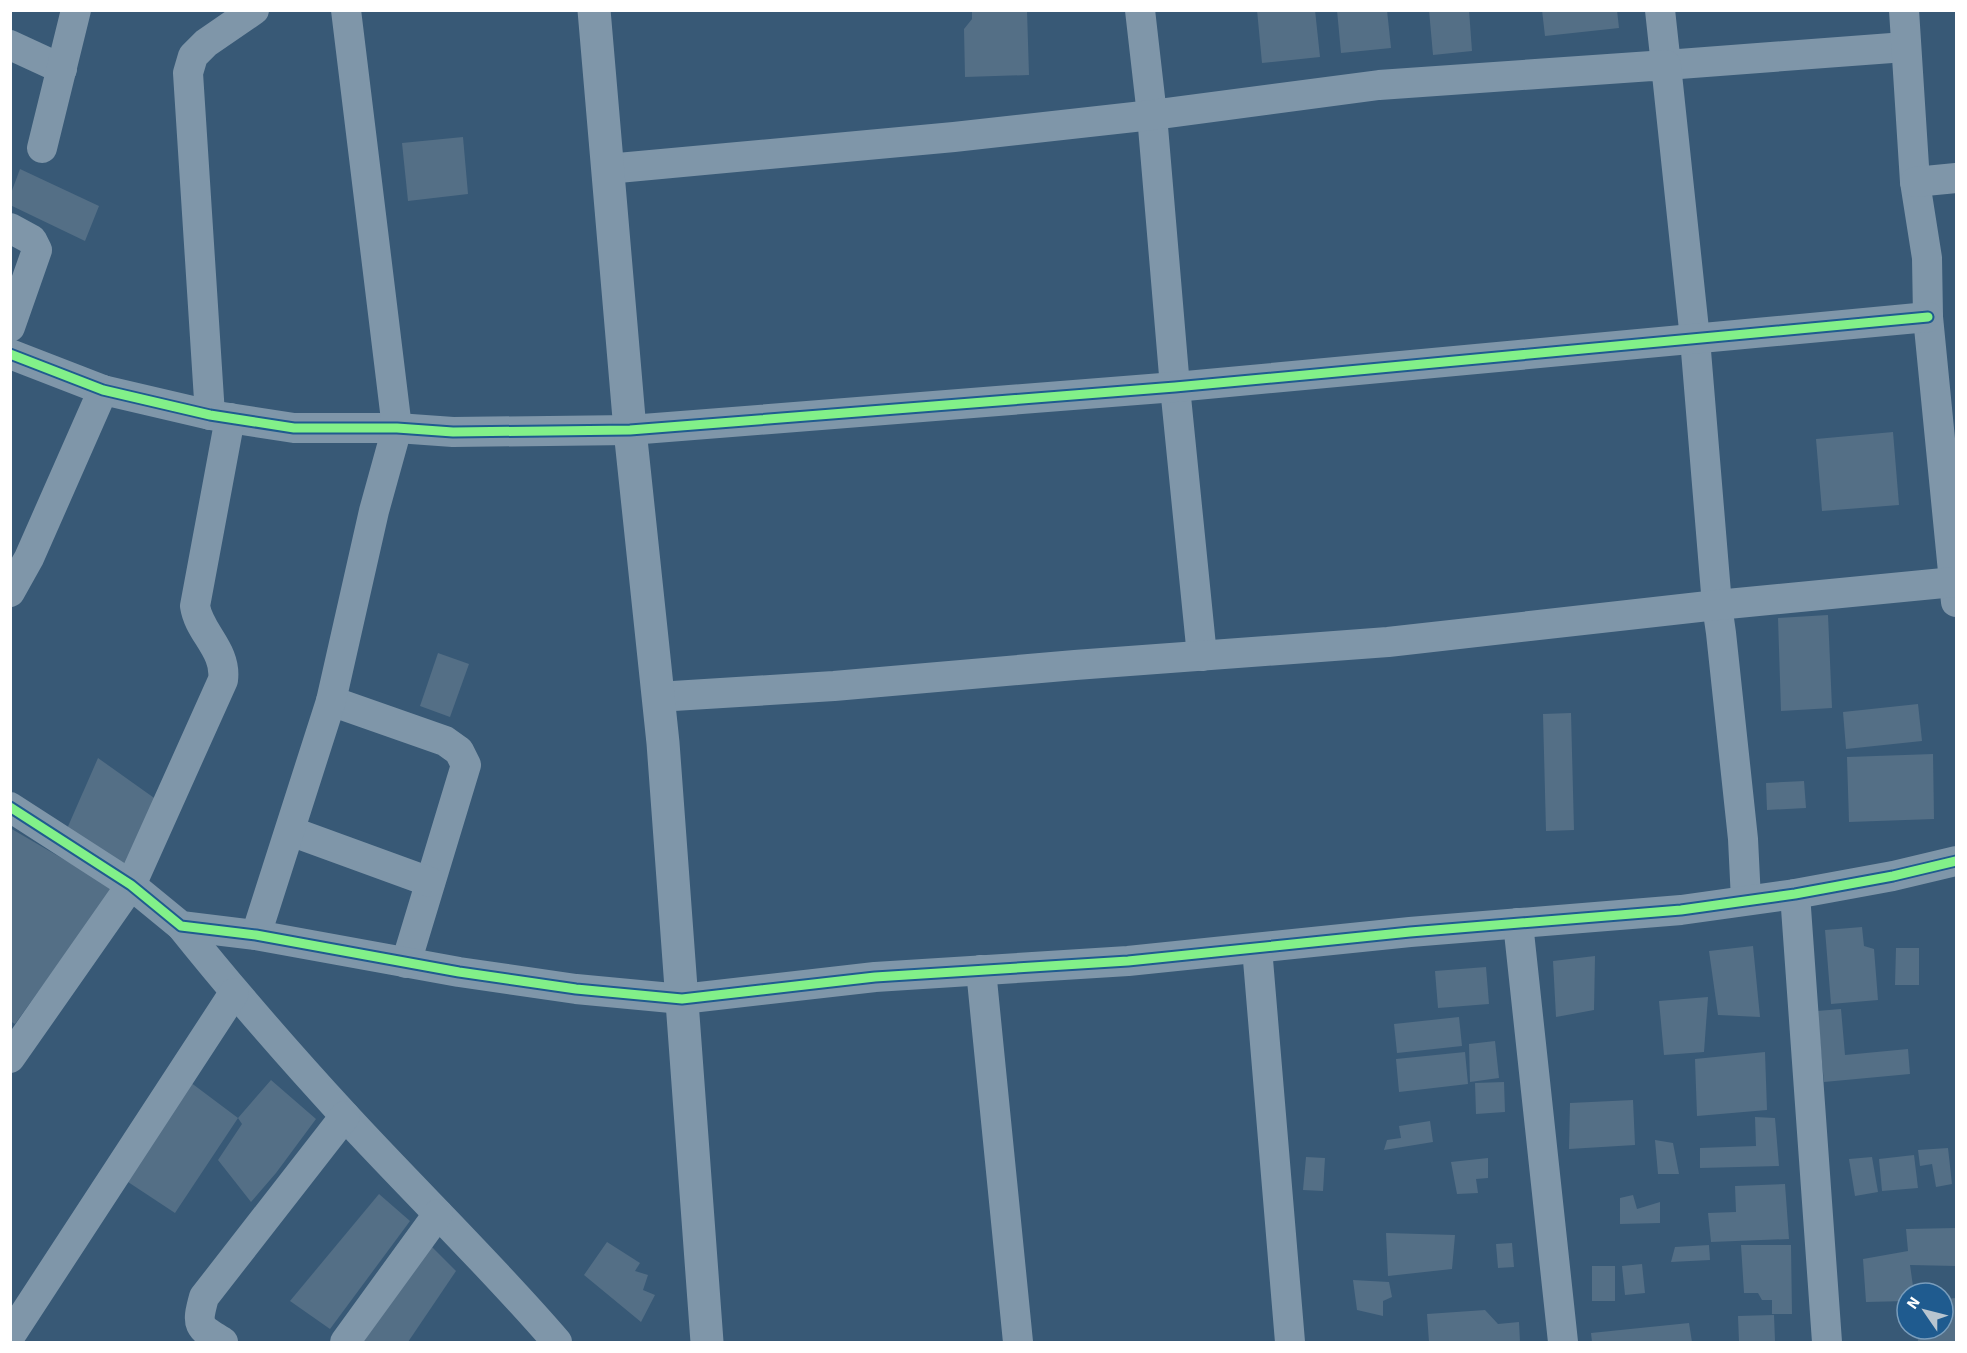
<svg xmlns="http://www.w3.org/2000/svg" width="1967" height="1353" font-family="'Source Sans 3',sans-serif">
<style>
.building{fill:#546f86}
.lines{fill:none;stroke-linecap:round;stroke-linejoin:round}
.minor{stroke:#7f96a9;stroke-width:30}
.tertiary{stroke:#7f96a9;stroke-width:33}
.cycleway-casing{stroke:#1f5b8f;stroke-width:13}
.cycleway{stroke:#82f089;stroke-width:9}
</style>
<rect width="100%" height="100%" fill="#385976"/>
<g class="building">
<polygon points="972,10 1027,10 1029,75 965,77 964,29 972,19"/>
<polygon points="1257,10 1315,10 1320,57 1262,63"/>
<polygon points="1337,10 1387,10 1391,48 1341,53"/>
<polygon points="1429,10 1469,10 1472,51 1433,55"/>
<polygon points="1542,10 1617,10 1619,28 1545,36"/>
<polygon points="463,137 468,194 408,201 402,143"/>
<polygon points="20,169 99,206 85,241 10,205 10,196"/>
<polygon points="1893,432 1899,505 1822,511 1816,439"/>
<polygon points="1828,615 1832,708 1781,711 1778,618"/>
<polygon points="438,653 469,664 450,717 420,706"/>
<polygon points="1918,704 1922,741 1846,749 1843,712"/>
<polygon points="1571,713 1574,830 1546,831 1543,714"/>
<polygon points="1933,754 1934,819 1849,822 1847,757"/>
<polygon points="98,758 157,800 127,866 66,831"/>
<polygon points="1804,781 1806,808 1767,810 1766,783"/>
<polygon points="10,828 113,888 15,1024 10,1021"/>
<polygon points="1862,927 1864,946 1874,949 1878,1000 1831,1004 1825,930"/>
<polygon points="1753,946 1760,1017 1718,1015 1709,951"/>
<polygon points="1896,948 1919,948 1919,985 1895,985"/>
<polygon points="1595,956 1594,1010 1556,1017 1553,961"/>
<polygon points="1486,967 1489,1004 1438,1008 1435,971"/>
<polygon points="1708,997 1704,1052 1664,1055 1659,1001"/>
<polygon points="1841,1009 1845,1055 1908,1049 1910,1074 1824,1082 1817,1011"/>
<polygon points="1459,1017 1462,1046 1397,1053 1394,1024"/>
<polygon points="1495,1041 1499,1078 1470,1082 1469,1044"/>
<polygon points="1465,1052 1468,1084 1399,1092 1396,1059"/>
<polygon points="1765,1052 1767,1110 1697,1116 1695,1059"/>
<polygon points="271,1080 316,1119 276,1173 251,1202 218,1160 242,1124 238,1118 175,1213 125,1180 190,1082 238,1118"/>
<polygon points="1504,1082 1505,1112 1476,1114 1475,1083"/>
<polygon points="1633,1100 1635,1145 1569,1149 1570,1103"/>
<polygon points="1755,1117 1775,1118 1779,1166 1700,1168 1700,1148 1756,1146"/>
<polygon points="1430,1121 1433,1142 1384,1150 1387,1140 1401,1138 1399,1126"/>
<polygon points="1655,1140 1673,1143 1679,1174 1658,1174"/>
<polygon points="1948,1148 1952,1184 1936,1187 1932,1164 1920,1166 1918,1150"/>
<polygon points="1914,1155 1918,1188 1882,1191 1879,1159"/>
<polygon points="1306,1157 1325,1158 1323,1191 1303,1190"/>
<polygon points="1872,1157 1878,1192 1855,1196 1849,1159"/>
<polygon points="1488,1158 1488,1178 1476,1179 1478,1193 1457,1194 1451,1162"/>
<polygon points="1785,1184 1789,1239 1711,1242 1708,1213 1736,1212 1735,1186"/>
<polygon points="379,1194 410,1221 330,1329 290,1301"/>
<polygon points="1633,1195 1637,1209 1660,1202 1660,1223 1620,1224 1620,1198"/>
<polygon points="1956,1228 1956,1266 1910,1265 1914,1293 1907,1293 1907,1301 1866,1302 1863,1259 1908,1251 1906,1229"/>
<polygon points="1386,1233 1455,1235 1452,1269 1388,1276"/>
<polygon points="427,1242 456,1271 408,1342 360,1342"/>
<polygon points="607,1242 640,1263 635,1271 648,1275 643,1290 655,1295 641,1322 584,1275"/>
<polygon points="1512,1243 1514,1267 1498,1268 1496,1244"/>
<polygon points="1709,1245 1710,1260 1671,1262 1675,1247"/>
<polygon points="1741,1245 1791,1245 1792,1314 1772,1314 1772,1300 1762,1300 1758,1293 1744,1293"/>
<polygon points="1642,1264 1645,1293 1625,1295 1622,1266"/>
<rect x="1592" y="1266" width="23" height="35"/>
<polygon points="1353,1280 1389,1282 1392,1297 1383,1301 1383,1316 1357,1310"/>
<polygon points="1956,1298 1956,1342 1918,1342 1917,1329 1943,1329 1943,1299"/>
<polygon points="1485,1310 1498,1324 1519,1322 1520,1342 1429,1342 1427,1314"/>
<polygon points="1774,1315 1775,1341 1739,1342 1738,1316"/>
<polygon points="1689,1323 1692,1342 1592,1342 1591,1333"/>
</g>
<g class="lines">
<g class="minor">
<polyline points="1140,10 1152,115 1175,387 1202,656"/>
<polyline points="1660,10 1666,65 1905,47"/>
<polyline points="1904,10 1915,182 1927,258 1928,317 1956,602"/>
<polyline points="10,45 62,69"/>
<polyline points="42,148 76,10"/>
<polyline points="607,169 954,137 1152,115 1379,85 1666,65 1695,339 1717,605 1721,633 1743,839 1746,900"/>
<polyline points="1915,182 1956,178"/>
<polyline points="10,228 32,240 37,250 10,327"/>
<polyline points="10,354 103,390 210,415 294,428 397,428 453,432 630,430 1175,387 1928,317"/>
<polyline points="210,415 188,73 193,56 206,43 254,10"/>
<polyline points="10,592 29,558 103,390"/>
<polyline points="657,697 834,686 1075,665 1388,642 1717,605 1954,582"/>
<polyline points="331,701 445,741 459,751 466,765 406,963"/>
<polyline points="10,807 131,885 181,926 256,935 459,972 576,989 682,999 875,977 1128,961 1410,932 1681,910 1795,894 1893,876 1956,861"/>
<polyline points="290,831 430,882"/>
<polyline points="1795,894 1827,1342"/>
<polyline points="1518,923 1563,1342"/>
<path d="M181 926C233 991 288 1054 345 1116 415 1192 490 1264 557 1342"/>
<polyline points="256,935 331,701 374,511 397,428 346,10"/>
<polyline points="1257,948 1290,1342"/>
<polyline points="981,970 1018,1342"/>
<path d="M10 1058 131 885 223 680C227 650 199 633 195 606L230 418"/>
<polyline points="10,1336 234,993"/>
<path d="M223 1342C198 1327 196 1326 204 1297L345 1116"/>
<polyline points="345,1342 438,1214"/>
</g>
<polyline class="tertiary" points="594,10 630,430 663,743 707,1342"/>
<defs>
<g id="cycleway">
<polyline points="10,354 103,390 210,415 294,428 397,428 453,432 630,430 1175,387 1928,317"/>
<polyline points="10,807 131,885 181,926 256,935 459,972 576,989 682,999 875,977 1128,961 1410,932 1681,910 1795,894 1893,876 1956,861"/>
</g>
</defs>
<use href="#cycleway" class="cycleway-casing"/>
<use href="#cycleway" class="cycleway"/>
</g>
<rect width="1967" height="1353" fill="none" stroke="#ffffff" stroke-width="24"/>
<g transform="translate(1925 1311) rotate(305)"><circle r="28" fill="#1f5b8f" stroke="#799dbc" stroke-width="1.5"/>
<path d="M0-4.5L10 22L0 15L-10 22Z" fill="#b9c5cf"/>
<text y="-9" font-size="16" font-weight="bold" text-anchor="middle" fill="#ffffff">N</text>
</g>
</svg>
